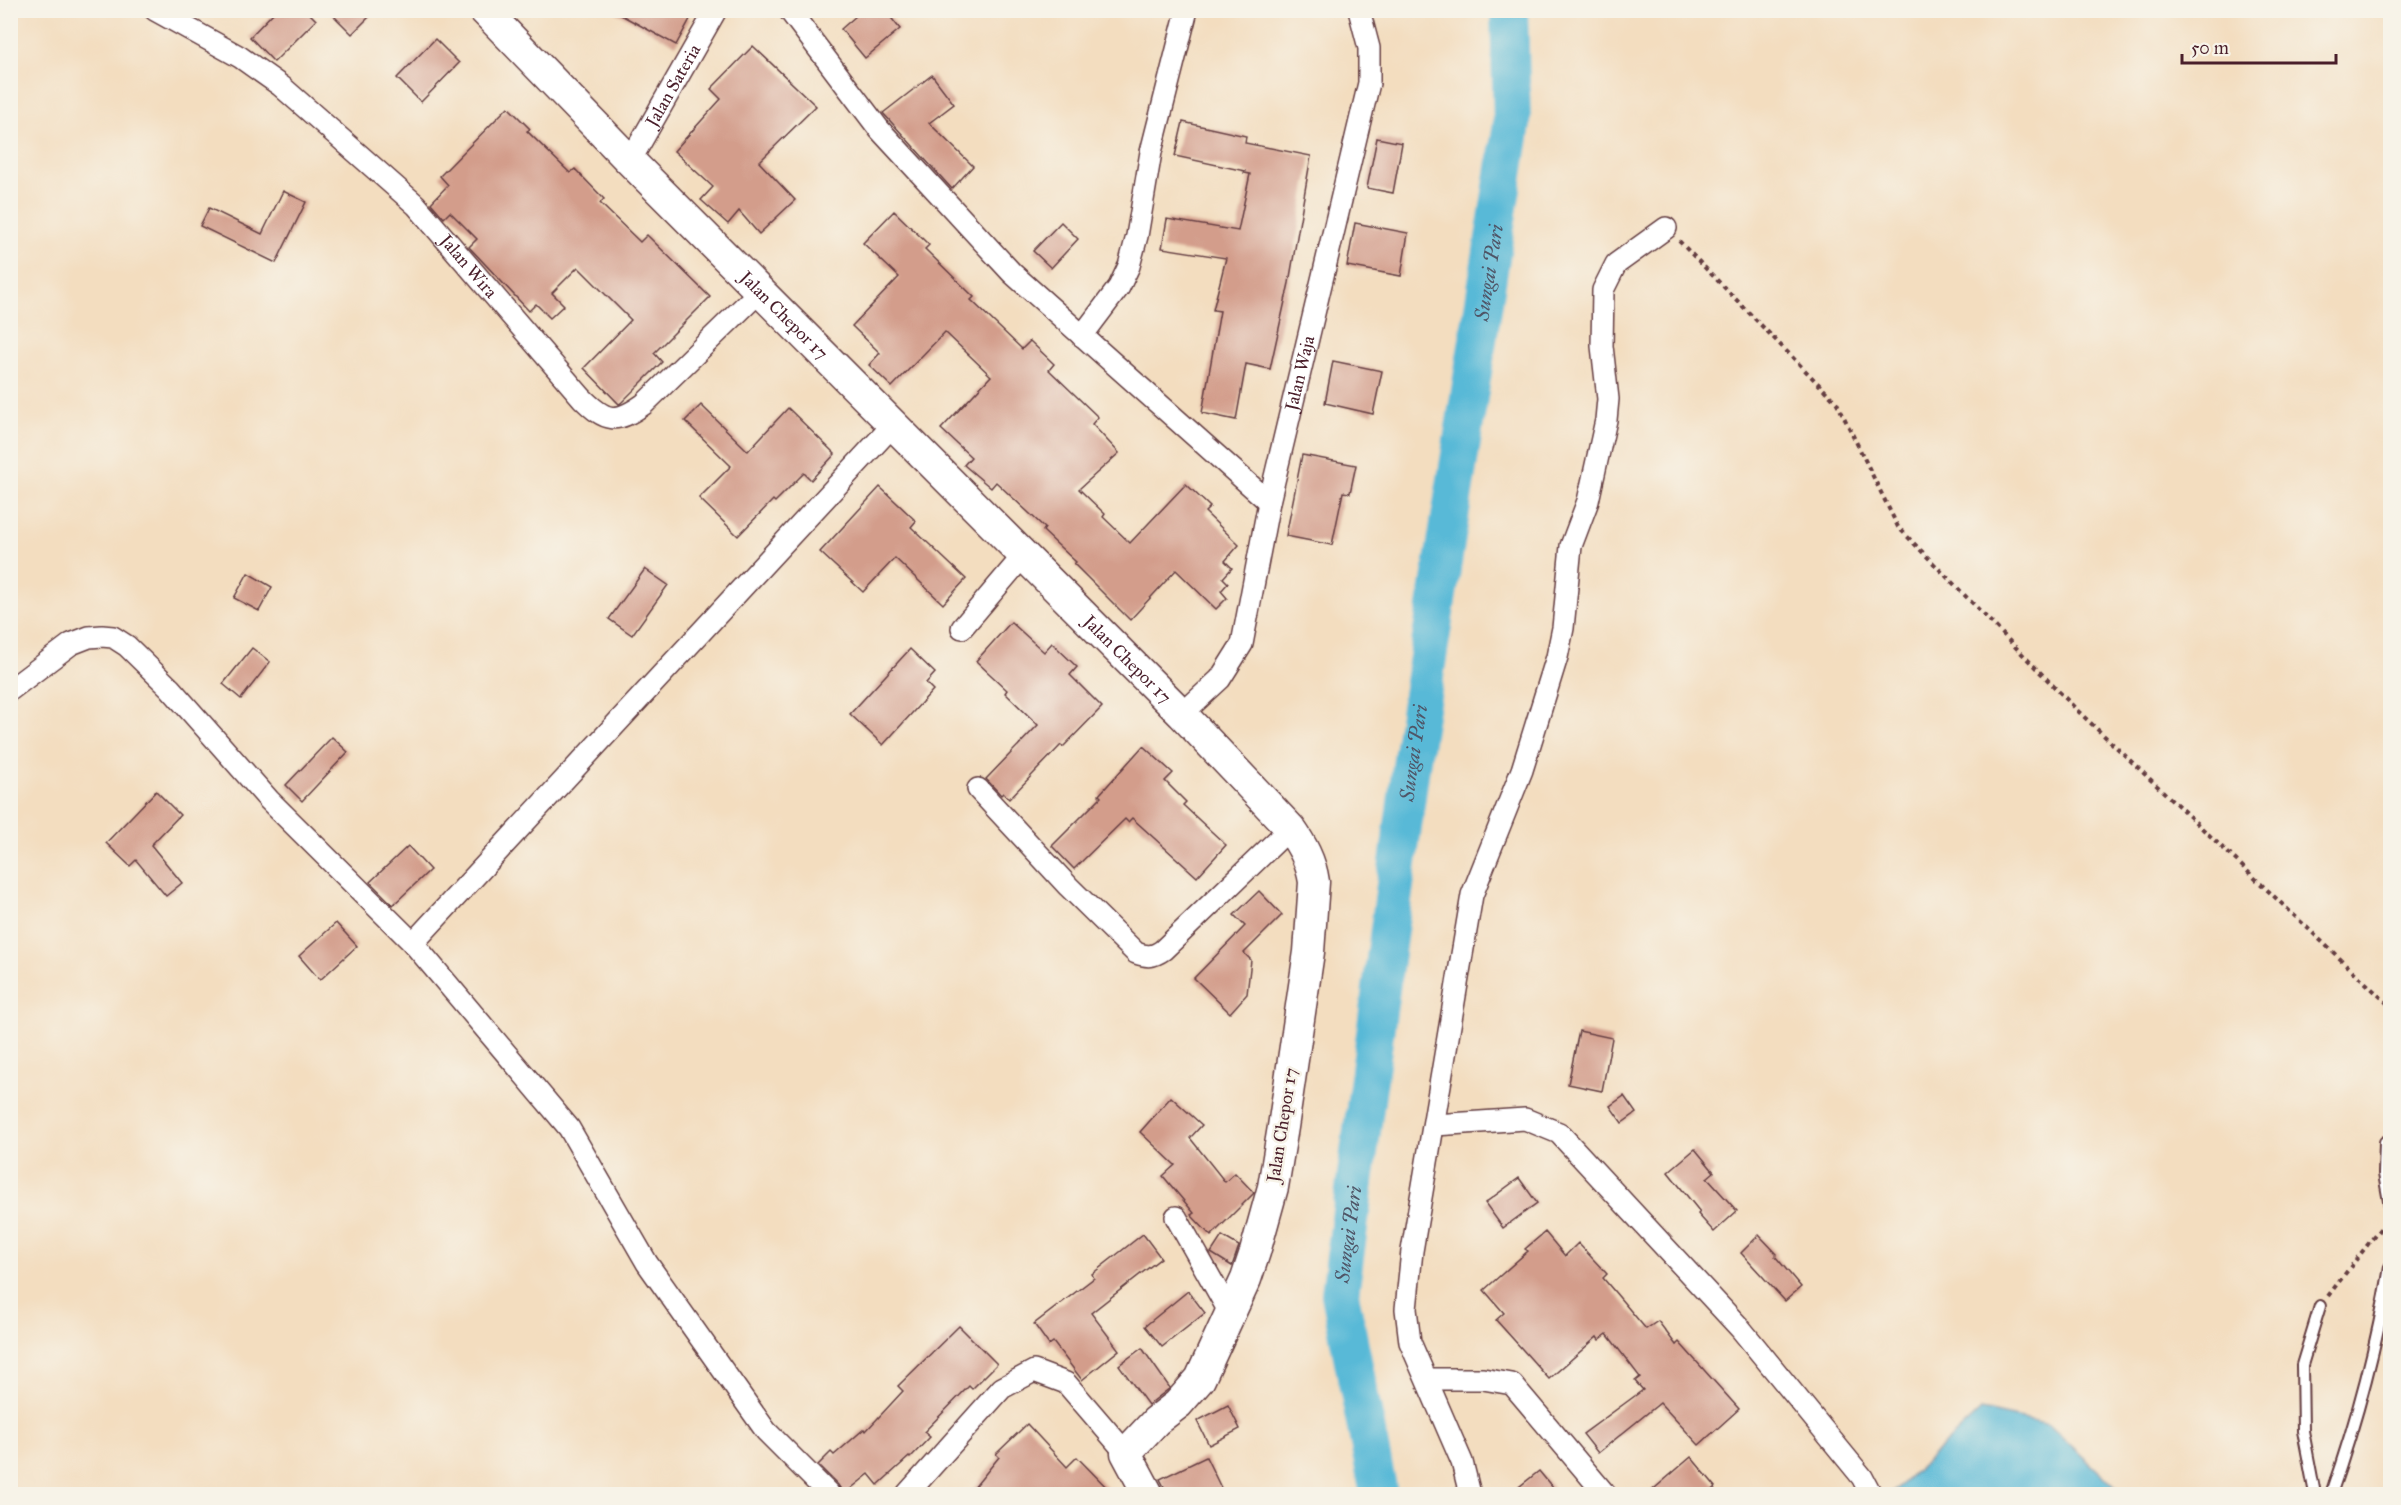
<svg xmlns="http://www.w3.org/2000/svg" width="2401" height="1505" font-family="'IM FELL Great Primer',serif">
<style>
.water{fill:#59b9d7;stroke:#526c81;stroke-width:1.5}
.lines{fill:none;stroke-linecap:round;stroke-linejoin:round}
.river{stroke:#59b9d7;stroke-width:38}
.building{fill:#d39d8b}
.lane-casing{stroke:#633c41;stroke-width:14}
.street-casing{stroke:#633c41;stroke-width:24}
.secondary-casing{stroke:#633c41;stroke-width:33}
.path{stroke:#633c41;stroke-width:4;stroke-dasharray:4.5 4.5;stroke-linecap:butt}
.lane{stroke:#fff;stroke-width:10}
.street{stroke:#fff;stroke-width:21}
.secondary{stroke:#fff;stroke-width:30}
.labels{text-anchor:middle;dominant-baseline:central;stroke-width:5;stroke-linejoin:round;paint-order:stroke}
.street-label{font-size:18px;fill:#4a1f2b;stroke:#f7f3e8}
.water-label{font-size:20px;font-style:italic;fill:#4f5567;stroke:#f7f3e8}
</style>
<rect width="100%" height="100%" fill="#f7f3e8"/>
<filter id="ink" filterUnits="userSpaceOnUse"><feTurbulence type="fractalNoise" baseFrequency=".0167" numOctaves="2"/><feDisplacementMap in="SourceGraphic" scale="12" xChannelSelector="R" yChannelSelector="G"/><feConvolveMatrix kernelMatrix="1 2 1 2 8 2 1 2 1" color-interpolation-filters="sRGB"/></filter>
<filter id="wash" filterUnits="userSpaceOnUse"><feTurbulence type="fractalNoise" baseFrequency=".008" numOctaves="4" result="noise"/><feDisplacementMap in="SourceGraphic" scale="24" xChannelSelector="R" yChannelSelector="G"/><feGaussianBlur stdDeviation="1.35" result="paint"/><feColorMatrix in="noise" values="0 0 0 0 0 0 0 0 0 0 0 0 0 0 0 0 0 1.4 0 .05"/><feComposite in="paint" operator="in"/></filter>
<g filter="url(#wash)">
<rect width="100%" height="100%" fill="#f3ddbf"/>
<polygon class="water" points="1981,1410 2049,1425 2123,1494 1891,1494"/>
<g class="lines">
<path class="river" id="s1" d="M1379 1494 1340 1294 1412 759 1512 124 1509 10"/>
</g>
<g id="blocks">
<g class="building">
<polygon points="276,10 306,10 316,20 274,62 250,37"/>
<polygon points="328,10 376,10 352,34"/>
<polygon points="612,10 674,10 690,19 676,45"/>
<polygon points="863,10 885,10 900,29 865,58 841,29"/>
<polygon points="435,39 459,63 421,102 397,78"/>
<polygon points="753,46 816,106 759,162 795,200 759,234 739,211 728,224 701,200 713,187 674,151 721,99 711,89"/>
<polygon points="932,75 954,104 929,123 973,166 952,189 883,113"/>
<polygon points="508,107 530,129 527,131 570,173 575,169 604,199 600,203 640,242 647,235 710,297 654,353 662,362 621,403 619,404 584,368 631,320 578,267 552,293 564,305 550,318 536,304 529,311 469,247 477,239 450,212 444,218 431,203 448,185 440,176"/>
<polygon points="1183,122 1246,136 1245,143 1311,156 1289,283 1270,369 1246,364 1236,420 1202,413 1220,311 1213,310 1226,258 1162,248 1167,219 1238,231 1250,174 1244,173 1245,171 1175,156"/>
<polygon points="1377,138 1402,143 1393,193 1367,188"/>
<polygon points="283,191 306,202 276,263 200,226 209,208 262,234"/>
<polygon points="894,211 929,245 925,249 974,297 971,300 1022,349 1030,341 1054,364 1049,370 1098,417 1092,424 1119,453 1079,489 1105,514 1103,517 1130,543 1186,484 1210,507 1205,512 1239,545 1225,561 1232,568 1223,578 1228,583 1221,591 1227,598 1216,609 1176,570 1130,620 1074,564 1076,562 1043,531 1045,528 996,482 991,488 964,465 971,457 941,429 991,376 945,332 892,387 869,365 880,353 852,326 899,277 863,243"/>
<polygon points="1061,222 1078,239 1051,268 1033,251"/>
<polygon points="1355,223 1408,233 1401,276 1347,266"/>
<polygon points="1333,361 1382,371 1373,414 1325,403"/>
<polygon points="701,405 748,451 788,408 835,454 811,480 804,473 775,502 773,500 738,536 699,498 731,466 685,421"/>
<polygon points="1302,455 1356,465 1350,493 1343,492 1332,545 1286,536"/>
<polygon points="880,487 916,521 911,527 966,579 943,604 895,558 863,592 820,552"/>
<polygon points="645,569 668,585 632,635 609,619"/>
<polygon points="248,573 272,587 259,611 234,598"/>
<polygon points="1011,622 1044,652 1052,643 1077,667 1070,675 1102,707 1063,747 1061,745 1009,799 1003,793 1001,795 986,779 1038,725 1005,693 1007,690 976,661"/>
<polygon points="252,648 270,662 241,699 223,684"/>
<polygon points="910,649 935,673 926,683 933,690 883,745 850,714"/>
<polygon points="332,737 348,752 302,801 286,785"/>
<polygon points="1143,746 1173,773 1165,781 1186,802 1183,805 1226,845 1197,877 1132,818 1128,822 1125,819 1074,869 1052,846 1101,797 1099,795"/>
<polygon points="156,791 180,815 151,845 182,883 166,896 136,860 130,866 106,843"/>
<polygon points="408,846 430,870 393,905 370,882"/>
<polygon points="1259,891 1282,915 1244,953 1251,960 1247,994 1230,1013 1194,978 1245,926 1234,915"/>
<polygon points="336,923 357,946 320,980 299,956"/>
<polygon points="1579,1031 1612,1038 1602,1091 1568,1084"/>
<polygon points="1624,1096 1636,1113 1622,1123 1610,1106"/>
<polygon points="1171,1097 1202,1125 1190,1138 1225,1182 1235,1173 1254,1193 1211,1236 1191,1215 1194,1213 1163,1176 1175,1165 1140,1132"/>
<polygon points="1695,1149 1714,1172 1707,1178 1737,1211 1714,1232 1698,1214 1700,1212 1668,1172"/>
<polygon points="1519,1178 1537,1203 1503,1228 1485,1203"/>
<polygon points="1545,1232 1565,1256 1578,1243 1607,1274 1603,1278 1646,1329 1658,1321 1676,1345 1679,1342 1739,1409 1699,1445 1660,1403 1598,1453 1583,1434 1643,1390 1635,1381 1640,1377 1607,1334 1599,1340 1597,1337 1549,1379 1496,1320 1504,1313 1484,1290 1528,1251 1525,1249"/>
<polygon points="1143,1234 1161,1258 1091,1313 1119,1350 1082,1380 1053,1342 1049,1345 1034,1324 1094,1278 1092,1274"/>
<polygon points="1759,1235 1777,1254 1775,1256 1801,1287 1785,1301 1741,1253"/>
<polygon points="1222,1236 1239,1246 1232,1266 1211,1253"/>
<polygon points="1188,1291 1205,1313 1162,1347 1145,1326"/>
<polygon points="959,1326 997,1364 972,1389 969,1386 924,1432 930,1437 910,1458 909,1457 878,1485 869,1474 844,1494 838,1485 818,1465 831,1452 834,1455 864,1429 866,1431 903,1391 898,1386"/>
<polygon points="1142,1348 1170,1388 1148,1405 1119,1365"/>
<polygon points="1228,1405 1240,1429 1209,1445 1197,1421"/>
<polygon points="1027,1424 1067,1467 1077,1457 1113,1494 969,1494 999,1457 996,1454"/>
<polygon points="1206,1457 1224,1494 1168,1494 1160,1479"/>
<polygon points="1691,1457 1716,1487 1708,1494 1648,1494"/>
<polygon points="1539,1471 1558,1494 1510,1494"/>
</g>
</g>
</g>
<g filter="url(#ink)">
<use href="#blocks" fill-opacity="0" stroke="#633c41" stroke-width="1.5"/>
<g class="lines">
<defs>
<g id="lane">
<polyline points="2385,1142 2384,1174 2390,1207"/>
<polyline points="2315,1494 2303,1431 2302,1365 2320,1306"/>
<path d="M2331 1494C2357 1420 2377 1344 2390 1267"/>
</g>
<g id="street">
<path id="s2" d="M155 10 240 57 281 86 416 205 582 398C606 422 616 424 644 404L760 291"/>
<polyline points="789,10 879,129 1012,273 1269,502"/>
<path id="s3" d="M630 161 716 10"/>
<polyline points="1082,336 1119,287 1129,266 1137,236 1151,152 1187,10"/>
<polyline points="962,628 1023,556"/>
<polyline points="10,690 71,644 89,637 102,636 113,637 127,646 170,688 269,800 413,943 569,1128 647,1263 766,1431 829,1494"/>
<path id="s4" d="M1182 714 1220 679 1242 644 1269 502 1369 83V48L1359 10"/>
<path d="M978 789 1068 886 1136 953C1147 957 1153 957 1163 950L1290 828"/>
<polyline points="413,943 893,425"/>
<polyline points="1435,1125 1525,1119 1559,1133 1740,1328 1862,1477 1871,1494"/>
<polyline points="1176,1217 1230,1313"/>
<polyline points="1428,1379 1483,1379 1512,1384 1605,1494"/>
<polyline points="907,1494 1002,1388 1034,1371 1066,1383 1126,1453"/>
<polyline points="1470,1494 1462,1462 1410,1342 1406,1309 1412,1251 1472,895 1522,770 1557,657 1563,628 1571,546 1588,501 1606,420 1608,399 1602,346 1603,290 1616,264 1666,228"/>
</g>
<g id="secondary">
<path id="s5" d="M484 10 630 161 1182 714 1290 828C1302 845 1311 861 1314 882L1309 952 1283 1127 1273 1187 1255 1252 1246 1279 1200 1379 1178 1404 1156 1421 1126 1453 1148 1494"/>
</g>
</defs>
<use href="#lane" class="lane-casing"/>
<use href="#street" class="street-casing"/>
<use href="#secondary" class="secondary-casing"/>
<g class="path">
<polyline points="1679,241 1837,403 1898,527 2079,712 2390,1006"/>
<polyline points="2387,1130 2390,1107"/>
<polyline points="2328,1296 2386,1221"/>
</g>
<use href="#lane" class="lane"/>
<use href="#street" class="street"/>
<use href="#secondary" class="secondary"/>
</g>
</g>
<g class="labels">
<g class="street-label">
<text stroke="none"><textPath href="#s3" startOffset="87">Jalan Sateria</textPath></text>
<text stroke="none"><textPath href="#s2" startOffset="408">Jalan Wira</textPath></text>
<text stroke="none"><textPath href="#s5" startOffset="428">Jalan Chepor 17</textPath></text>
<text stroke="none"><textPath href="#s4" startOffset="370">Jalan Waja</textPath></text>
<text stroke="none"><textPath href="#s5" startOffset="914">Jalan Chepor 17</textPath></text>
<text transform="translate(1282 1125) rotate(-81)">Jalan Chepor 17</text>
</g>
<g class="water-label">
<text stroke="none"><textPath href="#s1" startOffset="1236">Sungai Pari</textPath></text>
<text stroke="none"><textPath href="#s1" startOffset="750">Sungai Pari</textPath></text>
<text stroke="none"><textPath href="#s1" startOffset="264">Sungai Pari</textPath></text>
</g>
</g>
<rect width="2401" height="1505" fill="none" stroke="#f7f3e8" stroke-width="36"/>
<path d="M2182 54v9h154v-9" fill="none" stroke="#4a1f2b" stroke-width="3"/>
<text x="2191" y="54" font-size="18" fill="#4a1f2b" stroke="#f7f3e8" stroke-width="4.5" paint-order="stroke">50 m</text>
</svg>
